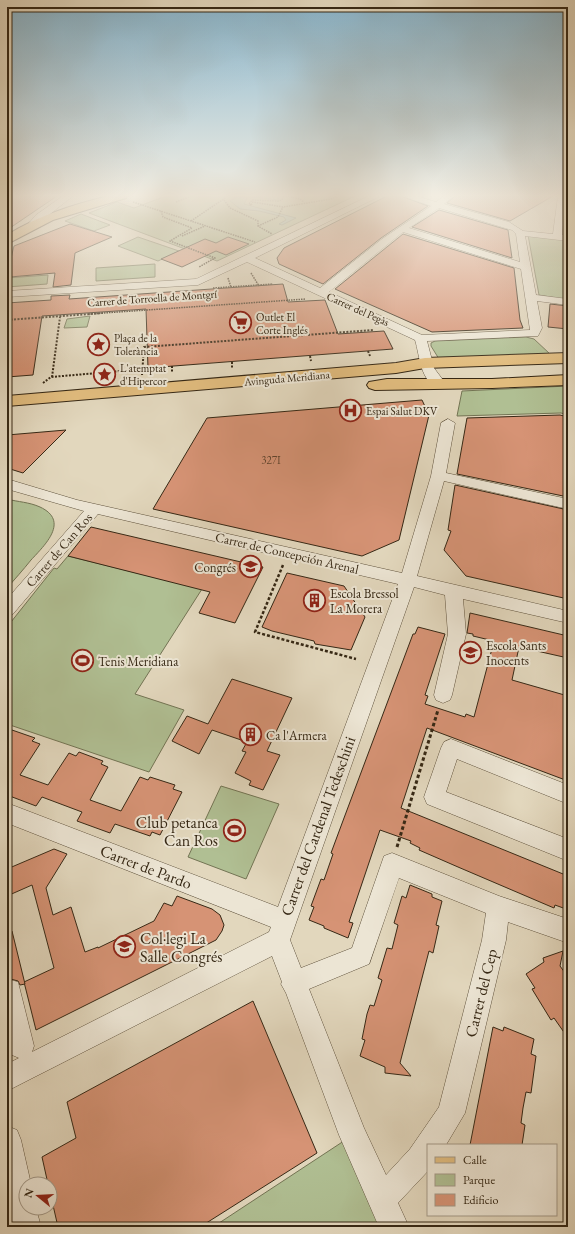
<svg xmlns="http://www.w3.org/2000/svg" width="575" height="1234" font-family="'EB Garamond',serif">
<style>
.green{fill:#b0bf93;stroke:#737454}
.water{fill:#96baaa;stroke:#70806e}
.building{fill:#d69375;stroke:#362815}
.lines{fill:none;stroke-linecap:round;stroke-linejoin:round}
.minor-casing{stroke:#61543f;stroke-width:1}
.major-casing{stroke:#362815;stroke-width:2}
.path-far3{stroke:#362815;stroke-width:1.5;stroke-dasharray:1.5 1;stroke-linecap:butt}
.path-far2{stroke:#362815;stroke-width:2;stroke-dasharray:2 1.5;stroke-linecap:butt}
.path-far1{stroke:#362815;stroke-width:2.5;stroke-dasharray:3 2;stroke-linecap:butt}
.path{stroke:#362815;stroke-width:3;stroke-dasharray:3.5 2.5;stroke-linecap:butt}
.minor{fill:#ece5d4;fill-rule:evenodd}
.major{fill:#e1bc7e;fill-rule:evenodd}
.labels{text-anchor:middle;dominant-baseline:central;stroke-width:4;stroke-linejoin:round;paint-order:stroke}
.far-street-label{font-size:11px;fill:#362815;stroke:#ece5d4}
.far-poi-label{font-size:11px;fill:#362815;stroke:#ece5d4;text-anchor:start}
.number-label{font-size:11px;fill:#5e432d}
.street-label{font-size:13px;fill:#362815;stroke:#ece5d4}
.poi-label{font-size:13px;fill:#362815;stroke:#ece5d4;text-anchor:start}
.near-poi-label{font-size:16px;fill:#362815;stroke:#ece5d4;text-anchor:end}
.near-street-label{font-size:16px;fill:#362815;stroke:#ece5d4}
</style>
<rect width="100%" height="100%" fill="#e2d7bd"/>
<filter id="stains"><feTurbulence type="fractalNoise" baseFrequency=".005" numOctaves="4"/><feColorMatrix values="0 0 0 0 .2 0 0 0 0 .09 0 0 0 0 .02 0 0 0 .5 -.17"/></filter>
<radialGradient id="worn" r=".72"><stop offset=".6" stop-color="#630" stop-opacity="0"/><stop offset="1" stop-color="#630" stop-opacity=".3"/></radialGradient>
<g class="green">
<polygon points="166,196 355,196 217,261 89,213 117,202 134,208"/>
<polygon points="81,214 110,225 94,231 65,221"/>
<polygon points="528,235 568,240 568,300 539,295"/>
<polygon points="138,237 179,251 158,261 118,246"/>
<polygon points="155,264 155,277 96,281 96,268"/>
<polygon points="48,275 47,284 7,287 7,278"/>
<polygon points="90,316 87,327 64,328 67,319"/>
<polygon points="526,337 534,339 550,354 439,359 431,346 431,343 435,341"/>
<polygon points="568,386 568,415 561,413 457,416 462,391"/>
<path d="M7 499C18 502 29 502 40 507 70 521 45 545 31 560 23 570 15 579 7 588Z"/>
<polygon points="68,556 202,589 135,694 184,710 149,772 7,724 7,627 54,568 57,569"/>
<polygon points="221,786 279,804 246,879 188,857"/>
<polygon points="353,1135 394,1227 213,1227"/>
</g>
<polygon class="water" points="238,196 278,196 279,199 277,200 248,196 246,198 247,198 244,204 296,218 282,225 279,224 286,220 284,217 259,211 240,209 230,201"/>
<g class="building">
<polygon points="7,196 57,196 7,230"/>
<polygon points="387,196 401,196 428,206 381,238 323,284 279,264 277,258 284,248"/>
<polygon points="455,196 553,196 510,221 447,203"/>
<polygon points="439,210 508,230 512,258 412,227"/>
<polygon points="70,224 112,237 75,253 71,285 53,287 55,273 10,277 8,270 14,246"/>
<polygon points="403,234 514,268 520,320 523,328 432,332 335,289"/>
<polygon points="228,237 249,244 226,255 216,251 182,267 161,259 205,239 216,243"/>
<polygon points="283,284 288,302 325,300 338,334 384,331 393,349 148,368 146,309 42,316 33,375 7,377 7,303 51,300 51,296 70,295 69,299"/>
<polygon points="550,304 568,306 568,329 548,327"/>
<polygon points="422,400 429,415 399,540 362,556 153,509 207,418"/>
<polygon points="560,415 568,417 568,497 457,474 467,418"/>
<polygon points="66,430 23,473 7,468 7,435"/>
<polygon points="455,485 568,510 568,599 466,576 444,550 451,531 448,530"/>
<polygon points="91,527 241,562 263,567 235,623 199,613 210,592 68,556"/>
<polygon points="287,573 344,586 365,617 351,650 315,644 314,641 272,631 262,627"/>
<polygon points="470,613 568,636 568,658 519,647 512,680 568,696 568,781 427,728 401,808 568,876 568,899 566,909 555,905 554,908 458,867 419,850 420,848 410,843 411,841 380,830 349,922 353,923 348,938 324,928 324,926 309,920 314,907 311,906 321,879 324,880 333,854 331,853 344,818 413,634 415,634 418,627 445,634 425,695 428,696 425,704 465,717 466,714 474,717 494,641 473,636 473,634 467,633"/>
<polygon points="232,679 292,698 267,751 280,755 263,790 249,785 251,781 235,773 246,752 242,751 247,742 212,730 199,754 172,741 187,716 208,724"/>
<polygon points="12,730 35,738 32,741 40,744 20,775 48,785 69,753 76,756 79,752 103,761 101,764 108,767 90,800 121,811 140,777 148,780 150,777 175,785 173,789 182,792 160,835 152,832 150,836 115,824 110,833 77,821 82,812 42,797 36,806 7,795 7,736"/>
<polygon points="54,849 67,854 46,888 53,915 71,907 85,952 98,947 98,948 154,921 164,903 172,906 177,896 212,909 220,915 224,925 222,931 216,940 36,1030 24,982 54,968 32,885 7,896 7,869"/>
<polygon points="410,885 432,894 432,897 442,901 436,925 439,926 433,953 429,951 400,1063 411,1076 385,1073 385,1067 360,1056 365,1040 362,1039 367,1014 370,1005 374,1006 382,980 378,978 387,948 392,949 398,925 394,923 397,913 402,896 406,898"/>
<polygon points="12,931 25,984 20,985 18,981 7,978 7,932"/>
<polygon points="563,951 560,966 568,977 568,1038 554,1018 551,1020 532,989 535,988 526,974 544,962 543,958"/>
<polygon points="253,1001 317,1153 200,1227 58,1227 50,1192 50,1184 48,1184 42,1157 76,1138 67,1102"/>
<polygon points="493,1027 503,1031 504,1027 534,1039 531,1054 536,1056 531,1093 526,1092 523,1108 521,1123 525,1125 522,1145 470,1145"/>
</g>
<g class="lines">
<defs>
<g id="minor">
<polygon points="63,196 73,196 36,225 30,225 29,223 36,215"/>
<path d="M369 196H380L255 258 320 288 382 239 431 206 402 196H416L436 202 444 196H454L444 204 509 222 523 231 553 234 558 196H566L562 235H568V241L525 236 536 295 568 299V305L537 301 542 328 538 336 427 341 434 368 446 384 440 388C420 383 420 356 415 340L247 262 198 285 7 297V291L196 279ZM439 208 512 230 516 234 520 262 409 228ZM403 232 521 269 530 330 422 335 329 292Z"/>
<path d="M448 419 455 423 446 473 568 499V509L444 481 417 576 568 611V623L463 599 466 634 452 695 450 700 443 703 436 700 434 695 448 634 445 595 414 587 290 940 301 968 352 948 384 856 392 853 499 896 568 919V943L508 922 506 940 465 1113 446 1145H428V1171L398 1203 409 1227H379L339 1135 286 993 281 984 282 982 272 956 7 1091V1064L19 1058 12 1055 7 1041V979L18 982 34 1046 32 1052 269 932 271 927 7 823V803L278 907 398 584 98 514 13 614 7 616V599L84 511 7 489V479L77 500 402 573 431 476 441 423ZM399 878 486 913 482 940 439 1107 410 1149 386 1175 364 1128 309 989 369 964Z"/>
<polygon points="451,739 568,785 568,804 457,759 446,792 568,839 568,861 427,804 424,797 441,748 444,742"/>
<polygon points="7,1126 17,1130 21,1140 31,1184 26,1184 26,1208 36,1208 41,1227 11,1227 7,1207"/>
</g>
<g id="major">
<path d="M108 196H127L126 198 53 220 7 244V235C39 215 73 205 108 196Z"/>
<polygon points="568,353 568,363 425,368 396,373 7,406 7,396 396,363 425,358"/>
<polygon points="568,375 568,385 492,388 375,390 369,388 367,385 369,382 387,379 492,379"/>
</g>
</defs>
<use href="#minor" class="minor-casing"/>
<use href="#major" class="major-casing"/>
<g class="path-far3">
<polyline points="288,196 300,199 304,202"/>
<polyline points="224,200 230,208 258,221 258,226 272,234"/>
<polyline points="133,202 255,242"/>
<polyline points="176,202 191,196"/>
<polyline points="251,205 253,202 283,207 331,199 338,196"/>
<polyline points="251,205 249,204 252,200 278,201 282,200 283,196"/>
<polyline points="161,211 163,217 192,228 170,241 215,258 199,267"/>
<polyline points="191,221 228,196"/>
<polyline points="258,226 278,217 283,207"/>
<polyline points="182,236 205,226"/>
<polyline points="251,273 259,286"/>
<polyline points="228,278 231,287"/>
<polyline points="213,288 273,284"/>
<polyline points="89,314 306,299"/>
</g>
<g class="path-far2">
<polyline points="7,320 103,313"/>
<polyline points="368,351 370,356"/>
<polyline points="310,356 311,361"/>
<polyline points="232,362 232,368"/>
<polyline points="172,366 172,372"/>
<polyline points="142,375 144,347 373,330"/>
<polyline points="52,377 60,317"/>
<polyline points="43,383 51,377 121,371 143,367"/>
</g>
<polyline class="path-far1" points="283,565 255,632 356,659"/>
<polyline class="path" points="397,847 438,710"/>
<use href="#minor" class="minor"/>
<use href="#major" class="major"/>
</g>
<linearGradient id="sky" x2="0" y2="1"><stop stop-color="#87b6cf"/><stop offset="0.53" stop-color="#f2ede1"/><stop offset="1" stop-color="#f2ede1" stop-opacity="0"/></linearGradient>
<rect width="575" height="369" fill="url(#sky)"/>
<defs>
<symbol id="supermarket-ring" viewBox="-11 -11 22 22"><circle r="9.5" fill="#ece5d4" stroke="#8f2418" stroke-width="1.5"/><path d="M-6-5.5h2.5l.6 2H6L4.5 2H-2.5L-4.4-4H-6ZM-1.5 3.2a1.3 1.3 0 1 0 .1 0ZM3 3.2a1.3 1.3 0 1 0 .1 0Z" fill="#8f2418"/></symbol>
<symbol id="sight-ring" viewBox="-11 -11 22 22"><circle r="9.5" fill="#ece5d4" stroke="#8f2418" stroke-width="1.5"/><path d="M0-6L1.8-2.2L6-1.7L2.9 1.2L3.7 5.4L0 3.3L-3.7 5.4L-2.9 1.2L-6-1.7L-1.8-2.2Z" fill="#8f2418"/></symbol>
<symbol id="hospital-ring" viewBox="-11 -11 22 22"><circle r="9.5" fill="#ece5d4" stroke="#8f2418" stroke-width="1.5"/><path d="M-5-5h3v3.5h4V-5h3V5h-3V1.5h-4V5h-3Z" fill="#8f2418"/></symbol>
<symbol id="school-ring" viewBox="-11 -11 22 22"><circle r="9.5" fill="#ece5d4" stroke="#8f2418" stroke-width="1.5"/><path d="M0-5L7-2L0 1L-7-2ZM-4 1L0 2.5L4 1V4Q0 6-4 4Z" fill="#8f2418"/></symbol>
<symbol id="building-ring" viewBox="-11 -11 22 22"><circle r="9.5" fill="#ece5d4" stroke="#8f2418" stroke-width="1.5"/><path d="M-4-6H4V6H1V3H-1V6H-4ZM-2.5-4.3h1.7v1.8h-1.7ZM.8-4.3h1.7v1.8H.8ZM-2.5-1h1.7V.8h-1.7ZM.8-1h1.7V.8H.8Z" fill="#8f2418"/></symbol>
<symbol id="stadium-ring" viewBox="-11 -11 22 22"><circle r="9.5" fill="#ece5d4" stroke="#8f2418" stroke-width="1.5"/><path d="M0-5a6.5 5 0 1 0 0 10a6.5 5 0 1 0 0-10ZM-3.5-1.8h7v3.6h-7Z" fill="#8f2418"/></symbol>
</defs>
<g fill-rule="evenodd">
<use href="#supermarket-ring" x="228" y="310" width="25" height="25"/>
<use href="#sight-ring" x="86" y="332" width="25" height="25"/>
<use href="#sight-ring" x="92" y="362" width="25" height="25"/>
<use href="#hospital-ring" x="338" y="398" width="25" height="25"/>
<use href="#school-ring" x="238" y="554" width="25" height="25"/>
<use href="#building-ring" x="302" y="588" width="25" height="25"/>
<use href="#school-ring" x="458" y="640" width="25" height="25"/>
<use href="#stadium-ring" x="70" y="648" width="25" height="25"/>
<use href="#building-ring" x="238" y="722" width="25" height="25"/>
<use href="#stadium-ring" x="222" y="818" width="25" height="25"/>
<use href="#school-ring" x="112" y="934" width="25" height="25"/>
</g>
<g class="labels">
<g class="far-street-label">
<text transform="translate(152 298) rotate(-4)">Carrer de Torroella de Montgrí</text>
<text transform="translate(358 309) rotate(24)">Carrer del Pegàs</text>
<text transform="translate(287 378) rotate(-5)">Avinguda Meridiana</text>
</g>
<g class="far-poi-label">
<text x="256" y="317">Outlet El<tspan x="256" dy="13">Corte Inglés</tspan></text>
<text x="114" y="338">Plaça de la<tspan x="114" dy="13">Tolerància</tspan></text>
<text x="120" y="368">L'atemptat<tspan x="120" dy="13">d'Hipercor</tspan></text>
<text x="366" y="411">Espai Salut DKV</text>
</g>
<g class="number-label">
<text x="271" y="460">327I</text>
</g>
<g class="street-label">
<text transform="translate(59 550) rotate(-49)">Carrer de Can Ros</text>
<text transform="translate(287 553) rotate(13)">Carrer de Concepción Arenal</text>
</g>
<g class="poi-label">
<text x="236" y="567" text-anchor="end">Congrés</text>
<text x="330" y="593">Escola Bressol<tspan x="330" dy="15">La Morera</tspan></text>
<text x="486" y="645">Escola Sants<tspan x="486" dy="15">Inocents</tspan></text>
<text x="98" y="661">Tenis Meridiana</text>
<text x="266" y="735">Ca l'Armera</text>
</g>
<g class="near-poi-label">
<text x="218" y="822">Club petanca<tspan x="218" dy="18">Can Ros</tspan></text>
<text x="140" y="938" text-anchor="start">Col·legi La<tspan x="140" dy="18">Salle Congrés</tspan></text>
</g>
<g class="near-street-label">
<text transform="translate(318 826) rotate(-70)">Carrer del Cardenal Tedeschini</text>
<text transform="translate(146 867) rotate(21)">Carrer de Pardo</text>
<text transform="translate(481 993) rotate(-76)">Carrer del Cep</text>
</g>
</g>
<rect width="575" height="1234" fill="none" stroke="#e2d7bd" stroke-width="24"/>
<rect x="8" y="8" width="559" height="1218" fill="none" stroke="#362815" stroke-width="2"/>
<rect x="12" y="12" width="551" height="1210" fill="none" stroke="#362815"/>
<rect x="427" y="1144" width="130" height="72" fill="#ece5d4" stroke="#a39988"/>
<rect x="435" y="1157" width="20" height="6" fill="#e1bc7e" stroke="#a39988"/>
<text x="463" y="1164" font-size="12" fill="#362815">Calle</text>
<rect x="435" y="1174" width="20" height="12" fill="#b0bf93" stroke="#a39988"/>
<text x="463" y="1184" font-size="12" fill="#362815">Parque</text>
<rect x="435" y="1194" width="20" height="12" fill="#d69375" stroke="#a39988"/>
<text x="463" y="1204" font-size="12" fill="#362815">Edificio</text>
<g transform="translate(38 1196) rotate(288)"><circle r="19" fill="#ece5d4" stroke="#a39988"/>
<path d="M0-3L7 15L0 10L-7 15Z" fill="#8f2418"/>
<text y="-6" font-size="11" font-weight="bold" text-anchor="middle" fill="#362815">N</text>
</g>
<rect width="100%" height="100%" filter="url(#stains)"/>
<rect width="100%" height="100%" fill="url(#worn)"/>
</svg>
